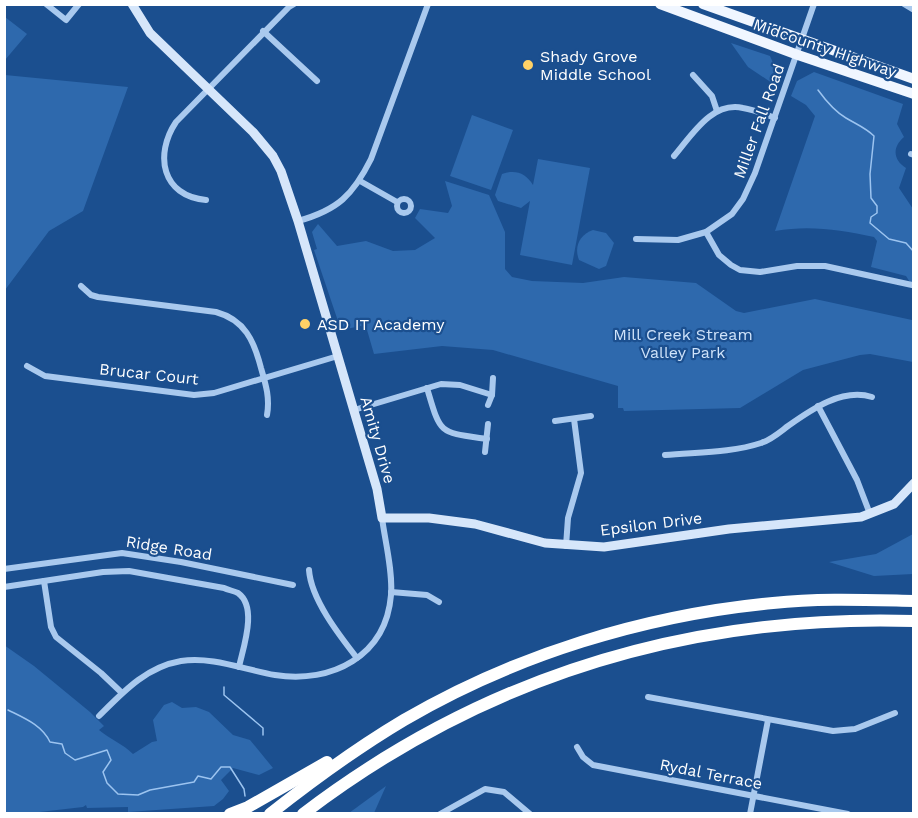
<svg xmlns="http://www.w3.org/2000/svg" width="918" height="818" font-family="'Work Sans',sans-serif">
<style>
.green{fill:#2e69ad}
.lines{fill:none;stroke-linecap:round;stroke-linejoin:round}
.stream{stroke:#9cc4f0;stroke-width:1.5}
.street{stroke:#a9c9ee;stroke-width:6}
.secondary{stroke:#d6e6fa;stroke-width:9}
.primary{stroke:#f0f6ff;stroke-width:10}
.highway{stroke:#fff;stroke-width:12}
.poi-dot{fill:#ffd166;stroke:#1b4f8f;stroke-width:2}
.labels{text-anchor:middle;dominant-baseline:central;stroke-width:4.5;stroke-linejoin:round;paint-order:stroke}
.street-label{font-size:16px;fill:#fff;stroke:#1b4f8f}
.poi-label{font-size:16px;fill:#fff;stroke:#1b4f8f;text-anchor:start}
.park-label{font-size:16px;fill:#cfe3fa;stroke:#1b4f8f}
</style>
<rect width="100%" height="100%" fill="#1b4f8f"/>
<g class="green">
<polygon points="5,17 27,34 5,60"/>
<polygon points="731,43 770,56 778,74 775,85 748,67"/>
<path d="M814 72 903 104 897 124 904 137C892 147 893 160 906 168L899 188 913 209V287L906 276 871 267 877 241 874 237C840 230 810 225 775 231L815 116 806 105 791 96 797 81Z"/>
<polygon points="5,75 128,87 83,211 49,231 5,290"/>
<polygon points="472,115 513,130 491,190 450,176"/>
<path d="M538 159 590 168 572 265 520 255 530 201 521 208 498 201 495 195 502 174C515 169 526 173 533 185Z"/>
<polygon points="445,181 489,195 505,232 505,269 512,277 532,281 583,283 624,277 696,283 736,311 744,313 815,299 912,320 913,318 913,362 870,354 860,355 803,370 740,408 624,411 623,408 618,408 618,386 493,350 442,346 374,354 367,330 361,326 341,330 314,250 317,249 312,232 318,224 337,246 366,241 393,251 415,250 435,238 415,218 420,209 448,213 452,206"/>
<path d="M593 230 606 233 614 243 606 266 599 269 579 260C574 247 579 235 593 230Z"/>
<polygon points="913,534 913,574 874,576 829,562 876,554"/>
<path d="M4 645 34 666 90 712 104 726 99 730C110 739 123 744 133 754L152 742 157 741 153 720 164 705 172 702 182 708 196 707 209 712 233 735 250 740 273 768 259 775 233 768 221 780 229 791 223 799 214 806 128 812V807L87 808 86 805 83 807 31 813H5Z"/>
<polygon points="386,786 374,813 349,813"/>
</g>
<g class="lines">
<g class="stream">
<path d="M818 90C826 101 834 111 846 118 856 124 866 128 874 136L870 174 871 198 877 206V213L871 217 870 223 889 239 906 243 914 252"/>
<polyline points="224,687 224,695 263,728 263,735"/>
<path d="M8 710C24 718 42 725 50 742L62 744 65 753 75 760 107 750 111 760 103 772 107 783 118 794 138 795 150 790 194 782 198 776 211 779 221 767H230L244 789 245 796"/>
</g>
<g class="street">
<polyline points="46,4 66,20 79,4"/>
<polyline points="904,4 914,10"/>
<polyline points="263,31 317,81"/>
<polyline points="693,75 712,96 717,111"/>
<polyline points="911,154 914,155"/>
<path d="M674 156C692 135 712 101 743 108 754 110 765 114 775 118"/>
<polyline points="360,181 397,202"/>
<circle cx="404" cy="206" r="7"/>
<path d="M206 200C162 196 154 155 176 122L289 7 294 4"/>
<path d="M298 221C338 210 353 195 371 159L428 4"/>
<polyline points="706,232 719,255 731,265 740,270 760,272 797,266 825,266 912,285"/>
<polyline points="636,239 678,240 706,232 732,214 743,199 755,173 814,4"/>
<path d="M81 286 91 295 98 297 216 312C245 320 254 341 261 368 266 385 270 398 267 415"/>
<polyline points="27,366 45,376 194,395 214,393 338,356"/>
<path d="M427 388C441 435 438 432 487 439"/>
<polyline points="488,405 492,395 493,378"/>
<polyline points="818,406 857,480 870,514"/>
<polyline points="354,410 441,384 460,385 492,395"/>
<polyline points="555,421 591,416"/>
<polyline points="485,452 488,424"/>
<path d="M665 455C696 452 731 453 761 443 771 440 780 432 788 426 812 409 842 388 872 397"/>
<polyline points="566,546 568,518 581,473 574,419"/>
<polyline points="4,569 122,553 181,562 293,585"/>
<path d="M309 570C311 599 339 635 357 658"/>
<polyline points="44,581 51,627 56,637 101,673 122,693"/>
<path d="M4 587 103 572 129 571 224 588C228 590 234 591 238 593 258 607 243 648 239 667"/>
<polyline points="391,592 427,595 439,602"/>
<polyline points="648,697 833,731 855,729 895,713"/>
<path d="M99 716C123 692 146 667 181 661 212 656 245 670 275 675 332 684 386 656 391 595 393 571 385 541 382 518"/>
<polyline points="577,747 583,757 593,765 848,814"/>
<polyline points="440,814 485,789 504,792 530,814"/>
<polyline points="750,814 768,720"/>
</g>
<polyline class="secondary" points="132,4 150,33 253,132 273,156 281,171 298,221 377,489 382,518 429,518 475,524 545,543 604,547 729,529 861,517 894,504 914,483"/>
<g class="primary">
<polyline points="660,4 798,55 914,94"/>
<polyline points="703,4 914,79"/>
</g>
<g class="highway">
<polyline points="230,814 248,807 327,762"/>
<path d="M270 814C313 780 357 748 404 720 515 655 645 615 773 603 819 598 867 600 914 601"/>
<path d="M303 814C484 676 687 614 914 621"/>
</g>
</g>
<g class="poi-dot">
<circle cx="528" cy="65" r="6"/>
<circle cx="305" cy="324" r="6"/>
</g>
<g class="labels">
<g class="street-label">
<text transform="translate(825 48) rotate(19)">Midcounty Highway</text>
<text transform="translate(759 121) rotate(-70)">Miller Fall Road</text>
<text transform="translate(149 374) rotate(6)">Brucar Court</text>
<text transform="translate(378 440) rotate(74)">Amity Drive</text>
<text transform="translate(651 524) rotate(-7)">Epsilon Drive</text>
<text transform="translate(169 548) rotate(9)">Ridge Road</text>
<text transform="translate(711 774) rotate(11)">Rydal Terrace</text>
</g>
<g class="poi-label">
<text x="540" y="56">Shady Grove<tspan x="540" dy="18">Middle School</tspan></text>
<text x="317" y="324">ASD IT Academy</text>
</g>
<g class="park-label">
<text x="683" y="334">Mill Creek Stream<tspan x="683" dy="18">Valley Park</tspan></text>
</g>
</g>
<rect width="918" height="818" fill="none" stroke="#ffffff" stroke-width="12"/>
</svg>
